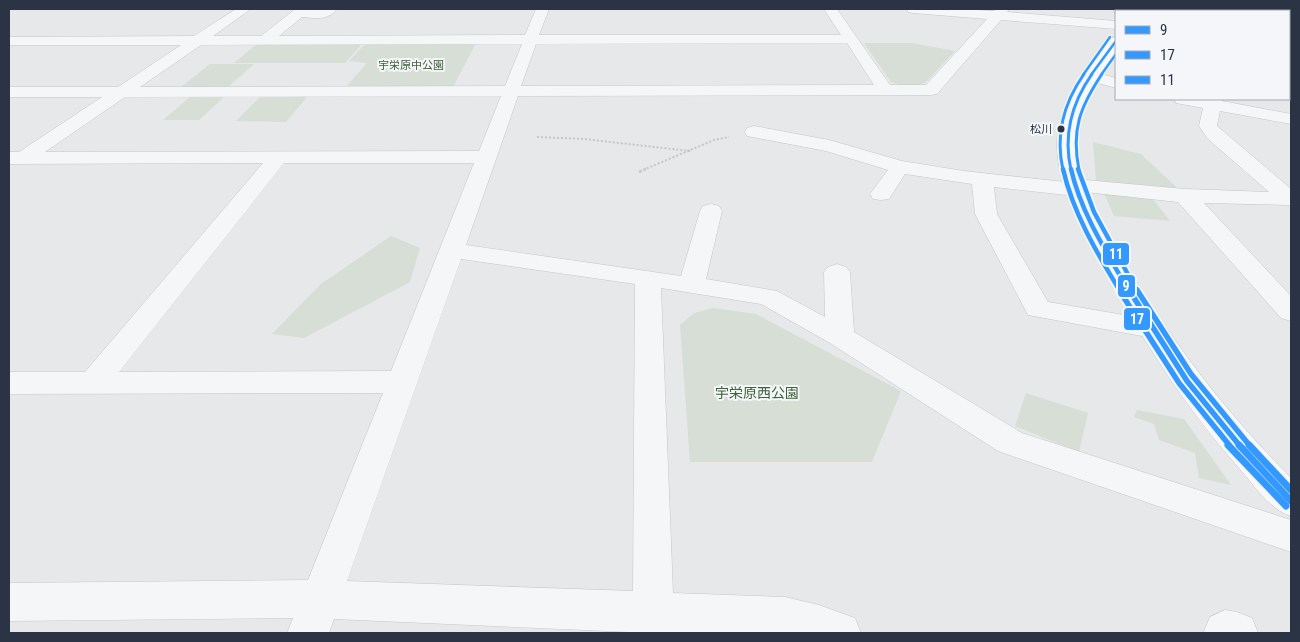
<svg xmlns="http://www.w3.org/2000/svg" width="1300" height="642" font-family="'Roboto Condensed','Noto Sans JP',sans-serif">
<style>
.green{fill:#d6ded6}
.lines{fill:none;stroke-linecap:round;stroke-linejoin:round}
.minor-casing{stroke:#c4c6c8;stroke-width:1}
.major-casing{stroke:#c2c5c8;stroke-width:1}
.path-far1{stroke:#c5c6ca;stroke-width:2;stroke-dasharray:2 2;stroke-linecap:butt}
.path{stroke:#c5c6ca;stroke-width:2.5;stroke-dasharray:3 3;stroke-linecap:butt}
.minor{fill:#f5f6f7;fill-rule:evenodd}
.major{fill:#f8f8f8;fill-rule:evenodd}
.bus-1-far4-casing{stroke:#f4f6f9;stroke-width:4.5}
.bus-1-far3-casing{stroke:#f4f6f9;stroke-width:5.5}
.bus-1-far2-casing{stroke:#f4f6f9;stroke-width:8}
.bus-1-far1-casing{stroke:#f4f6f9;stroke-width:9}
.bus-1-casing{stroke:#f4f6f9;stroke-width:11}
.bus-2-far4-casing{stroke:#f4f6f9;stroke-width:4.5}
.bus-2-far3-casing{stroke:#f4f6f9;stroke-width:5.5}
.bus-2-far2-casing{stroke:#f4f6f9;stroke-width:8}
.bus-2-far1-casing{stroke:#f4f6f9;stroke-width:9}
.bus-2-casing{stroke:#f4f6f9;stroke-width:11}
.bus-3-far4-casing{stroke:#f4f6f9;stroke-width:4.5}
.bus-3-far3-casing{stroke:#f4f6f9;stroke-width:5.5}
.bus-3-far2-casing{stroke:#f4f6f9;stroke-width:8}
.bus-3-far1-casing{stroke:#f4f6f9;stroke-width:9}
.bus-3-casing{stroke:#f4f6f9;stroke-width:11}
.bus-1-far4{stroke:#39f;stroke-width:2.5}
.bus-1-far3{stroke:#39f;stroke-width:3}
.bus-1-far2{stroke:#39f;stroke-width:4.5}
.bus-1-far1{stroke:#39f;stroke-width:5.5}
.bus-1{stroke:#39f;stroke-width:7}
.bus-2-far4{stroke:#39f;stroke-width:2.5}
.bus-2-far3{stroke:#39f;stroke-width:3}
.bus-2-far2{stroke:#39f;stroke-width:4.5}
.bus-2-far1{stroke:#39f;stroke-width:5.5}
.bus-2{stroke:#39f;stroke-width:7}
.bus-3-far4{stroke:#39f;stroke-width:2.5}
.bus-3-far3{stroke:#39f;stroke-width:3}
.bus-3-far2{stroke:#39f;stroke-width:4.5}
.bus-3-far1{stroke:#39f;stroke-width:5.5}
.bus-3{stroke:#39f;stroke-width:7}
.bus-dot{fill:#2b3445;stroke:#f4f6f9;stroke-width:2}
.labels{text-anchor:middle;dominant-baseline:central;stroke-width:4;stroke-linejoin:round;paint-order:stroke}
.far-park-label{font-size:11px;fill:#3f6138;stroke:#f4f6f9}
.far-bus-label{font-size:11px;fill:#2b3445;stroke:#f4f6f9;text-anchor:end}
.park-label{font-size:14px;fill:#3f6138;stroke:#f4f6f9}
.line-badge{stroke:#f4f6f9;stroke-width:2}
.badge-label{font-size:14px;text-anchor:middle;font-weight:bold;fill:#fff}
</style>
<rect width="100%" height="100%" fill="#e6e8ea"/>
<g class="green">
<polygon points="363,43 345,63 234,63 257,44"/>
<polygon points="366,43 476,43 453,87 346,87 367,63 349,61"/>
<polygon points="864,43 912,43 955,51 926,82 915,86 904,86 891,82"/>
<polygon points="210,64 254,64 228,87 181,87"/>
<polygon points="308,96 286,122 236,121 260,97"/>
<polygon points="190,97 224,97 199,120 163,120"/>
<polygon points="1093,142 1141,154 1177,188 1141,187 1096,181"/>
<polygon points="1104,193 1152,198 1170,221 1114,216"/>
<polygon points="391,236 420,248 410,282 304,338 272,334 321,284"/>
<polygon points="713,308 756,314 901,391 872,462 690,462 680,325 694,313"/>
<polygon points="1026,393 1088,413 1079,452 1015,426"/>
<polygon points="1137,410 1184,419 1231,485 1199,478 1195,453 1159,440 1154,424 1134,417"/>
</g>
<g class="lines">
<defs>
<g id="minor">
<path d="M236 9H251L213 36H261L294 10 337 9C327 21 316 18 302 17L279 36 525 35 536 9H549L539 35H841L824 9H837L890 85H926L987 19 913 13 908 12 907 9H960L994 11 996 9H1009L1007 12 1116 21V29L1001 20 937 94 931 95 518 96 466 245 681 276 700 211 703 206 711 204 719 206 722 211 706 279 777 291 825 317 824 272 828 267 837 264 846 267 850 272 854 332 1022 433 1291 520V552L998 451 830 343 761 304 661 288 673 593 785 597 819 605 855 618 861 633H653L334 619 329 633H287L293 618 9 621V583L308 580 383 393 9 394V372H85L263 163 9 164V152H19L102 97H9V87H118L181 45H9V37L194 36ZM847 43 874 85 521 86 536 44ZM522 44 505 86 140 87 201 45ZM501 96 479 151 45 152 125 97ZM284 163H474L391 371 119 372ZM461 259 635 284 633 591 347 581Z"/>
<polygon points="1153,9 1192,9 1190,11 1155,11"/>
<polygon points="1093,72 1116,78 1116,88 1087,80 1085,77 1087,74"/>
<polygon points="1289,83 1291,84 1291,95 1289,94"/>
<polygon points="1174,99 1222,99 1222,101 1291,114 1291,124 1220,111 1217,126 1291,189 1291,205 1204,203 1291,296 1291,321 1281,318 1178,202 1085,192 1076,196 994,187 997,214 1048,302 1153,320 1163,323 1167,329 1163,335 1153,338 1028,315 975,214 972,184 905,174 889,199 881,200 873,199 870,194 888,170 826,151 747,136 745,132 747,128 754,126 829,140 902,161 964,171 1065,182 1074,179 1185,189 1269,192 1208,139 1199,126 1203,108 1176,103"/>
<polygon points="1225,610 1237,612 1252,618 1258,633 1205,633 1204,631 1210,617"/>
</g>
<g id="major">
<polygon points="1113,9 1126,9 1128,11 1116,11 1116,14"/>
<path d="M1116 37C1116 41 1117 48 1116 52 1114 58 1107 65 1104 71 1089 92 1077 114 1077 140 1077 179 1098 216 1117 249 1167 336 1221 407 1291 478V516C1269 509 1254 485 1239 468 1187 409 1145 344 1107 274 1084 234 1056 188 1057 141 1059 101 1089 69 1111 38Z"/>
</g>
</defs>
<use href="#minor" class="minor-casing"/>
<use href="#major" class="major-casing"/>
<g class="path-far1">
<polyline points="537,137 584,139 690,151"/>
<polyline points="643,170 714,140 729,137"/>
</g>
<polyline class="path" points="639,172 646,169"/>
<use href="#minor" class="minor"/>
<use href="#major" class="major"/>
<defs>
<polyline id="bus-1-far4" points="1091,75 1116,41"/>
<path id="bus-1-far3" d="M1071 170C1063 135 1071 104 1092 74"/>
<path id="bus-1-far2" d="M1071 169C1081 213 1107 253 1129 291"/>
<polyline id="bus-1-far1" points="1129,290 1187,381 1240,446"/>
<polyline id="bus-1" points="1239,445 1291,501"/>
<polyline id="bus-2-far4" points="1083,75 1110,37"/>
<path id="bus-2-far3" d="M1063 170C1055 135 1063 104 1084 74"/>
<path id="bus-2-far2" d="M1063 169C1073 213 1097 253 1120 291"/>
<polyline id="bus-2-far1" points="1119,290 1179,383 1230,446"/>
<polyline id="bus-2" points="1228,445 1286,506"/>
<polyline id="bus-3-far4" points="1101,75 1116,54"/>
<path id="bus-3-far3" d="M1079 170C1071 130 1080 107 1102 74"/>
<polyline id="bus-3-far2" points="1078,169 1094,212 1137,291"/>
<polyline id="bus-3-far1" points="1137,290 1191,374 1250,446"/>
<polyline id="bus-3" points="1249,445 1291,490"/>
</defs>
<use href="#bus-1-far4" class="bus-1-far4-casing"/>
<use href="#bus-1-far3" class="bus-1-far3-casing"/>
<use href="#bus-1-far2" class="bus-1-far2-casing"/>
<use href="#bus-1-far1" class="bus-1-far1-casing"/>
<use href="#bus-1" class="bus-1-casing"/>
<use href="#bus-2-far4" class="bus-2-far4-casing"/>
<use href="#bus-2-far3" class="bus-2-far3-casing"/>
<use href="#bus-2-far2" class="bus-2-far2-casing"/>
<use href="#bus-2-far1" class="bus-2-far1-casing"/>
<use href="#bus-2" class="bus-2-casing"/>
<use href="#bus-3-far4" class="bus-3-far4-casing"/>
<use href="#bus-3-far3" class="bus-3-far3-casing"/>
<use href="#bus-3-far2" class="bus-3-far2-casing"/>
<use href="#bus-3-far1" class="bus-3-far1-casing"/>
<use href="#bus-3" class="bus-3-casing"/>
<use href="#bus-1-far4" class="bus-1-far4"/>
<use href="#bus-1-far3" class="bus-1-far3"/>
<use href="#bus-1-far2" class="bus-1-far2"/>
<use href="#bus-1-far1" class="bus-1-far1"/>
<use href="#bus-1" class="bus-1"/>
<use href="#bus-2-far4" class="bus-2-far4"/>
<use href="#bus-2-far3" class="bus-2-far3"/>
<use href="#bus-2-far2" class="bus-2-far2"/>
<use href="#bus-2-far1" class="bus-2-far1"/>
<use href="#bus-2" class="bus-2"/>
<use href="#bus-3-far4" class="bus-3-far4"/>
<use href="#bus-3-far3" class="bus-3-far3"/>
<use href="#bus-3-far2" class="bus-3-far2"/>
<use href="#bus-3-far1" class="bus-3-far1"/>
<use href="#bus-3" class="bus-3"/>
</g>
<circle class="bus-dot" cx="1061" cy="129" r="4.5"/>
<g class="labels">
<g class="far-park-label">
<text x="411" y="65">宇栄原中公園</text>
</g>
<g class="far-bus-label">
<text x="1052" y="129">松川</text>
</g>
<g class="park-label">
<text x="757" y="393">宇栄原西公園</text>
</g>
</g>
<g class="line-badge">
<rect x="1102" y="242" width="28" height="24" rx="5" fill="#39f"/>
<rect x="1117" y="274" width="19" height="24" rx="5" fill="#39f"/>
<rect x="1123" y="307" width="28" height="24" rx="5" fill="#39f"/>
</g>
<g class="badge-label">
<text x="1116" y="259">11</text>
<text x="1126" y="291">9</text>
<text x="1137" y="324">17</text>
</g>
<rect width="1300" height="642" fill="none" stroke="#2b3445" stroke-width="20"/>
<rect x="1115" y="10" width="175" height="90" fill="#f4f6f9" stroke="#a4a8b1"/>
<rect x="1125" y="26" width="25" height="8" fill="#3399ff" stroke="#a4a8b1"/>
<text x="1160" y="35" font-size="15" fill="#2b3445">9</text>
<rect x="1125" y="51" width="25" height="8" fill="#3399ff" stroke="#a4a8b1"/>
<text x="1160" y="60" font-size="15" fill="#2b3445">17</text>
<rect x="1125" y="76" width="25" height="8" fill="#3399ff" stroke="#a4a8b1"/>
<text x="1160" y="85" font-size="15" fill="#2b3445">11</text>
</svg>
